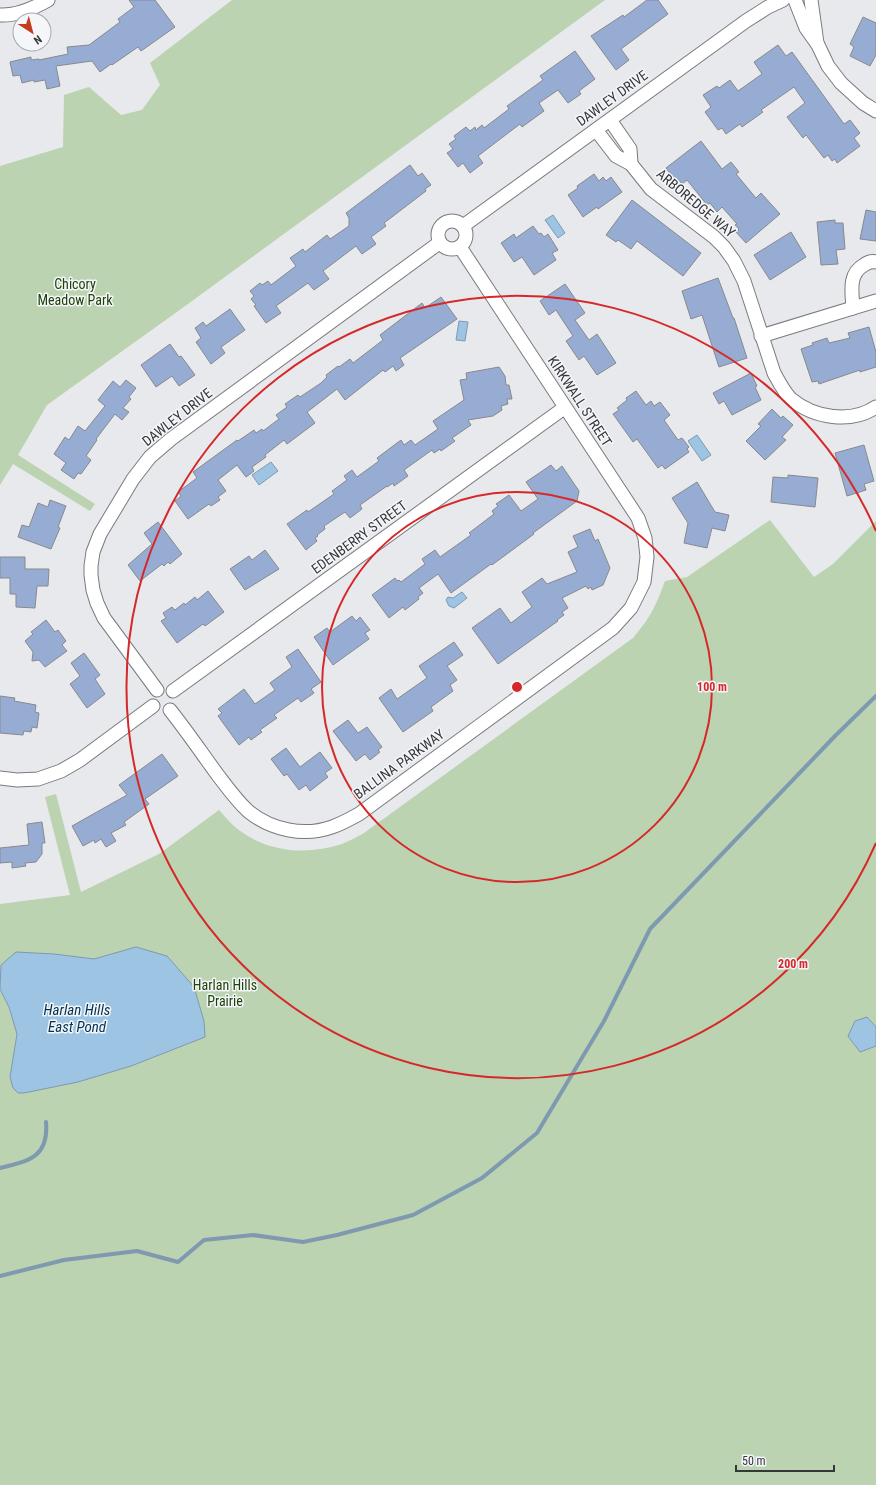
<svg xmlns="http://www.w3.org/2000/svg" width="876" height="1485" font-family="'Roboto Condensed',sans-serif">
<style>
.green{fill:#bbd3b0}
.water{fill:#9ec4e4;stroke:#7e99b0}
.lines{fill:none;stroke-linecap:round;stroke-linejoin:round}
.stream{stroke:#7e99b0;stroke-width:4}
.building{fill:#97acd3;stroke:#88898d}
.street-casing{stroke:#787a7d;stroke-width:15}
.street{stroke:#fff;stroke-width:13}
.ring{fill:none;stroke:#d62828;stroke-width:2}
.labels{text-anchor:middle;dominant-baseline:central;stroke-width:3;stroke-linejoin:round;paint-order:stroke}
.street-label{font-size:14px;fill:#353638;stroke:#f4f6fa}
.park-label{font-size:14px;fill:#1e4108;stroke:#f4f6fa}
.water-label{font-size:15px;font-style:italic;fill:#013150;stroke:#f4f6fa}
.centre{fill:#d62828;stroke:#f4f6fa;stroke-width:2}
.ring-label{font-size:12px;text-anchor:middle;font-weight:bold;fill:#d62828;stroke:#f4f6fa;stroke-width:3;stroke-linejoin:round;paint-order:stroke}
</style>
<rect width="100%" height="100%" fill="#e7e9ed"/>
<g class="green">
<polygon points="232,0 605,0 181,309 47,405 18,455 95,504 90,511 13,464 0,485 0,166 63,147 64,95 89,87 121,115 142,110 160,85 150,63"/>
<path d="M770 520 814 577 833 564 876 521V1485H0V904L70 895 45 797 56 794 81 892 159 854 219 810C224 815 228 821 234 826 264 852 305 856 342 844 349 841 357 837 364 833L633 638C650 618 656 606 665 581L687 577Z"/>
</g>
<g class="water">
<polygon points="553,215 565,233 558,238 545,220"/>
<polygon points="459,321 468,322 465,341 456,340"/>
<polygon points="697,435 711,455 702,461 688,441"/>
<polygon points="271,462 278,471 259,485 252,475"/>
<polygon points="462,592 467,598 454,608 449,606 446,600 448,597 453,598"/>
<polygon points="136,947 167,956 194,987 204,1021 205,1037 131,1066 78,1082 24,1093 18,1093 13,1088 10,1077 17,1034 9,1007 0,989 1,965 16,952 54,954 94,959"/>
<polygon points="867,1017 876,1027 876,1046 860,1052 848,1036 855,1021"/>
</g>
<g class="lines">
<g class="stream">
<path d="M0 1168C29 1161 49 1157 46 1122"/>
<polyline points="0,1276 64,1260 137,1251 178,1262 204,1240 253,1235 303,1242 337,1235 413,1215 482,1178 537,1133 604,1021 650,929 835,736 876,696"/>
</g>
</g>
<g class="building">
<polygon points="129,0 155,0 175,27 141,51 138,47 112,65 111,64 100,72 92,61 56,66 60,86 47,89 45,80 34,82 34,80 22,83 20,75 13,76 10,62 31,57 31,60 39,59 39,60 68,54 67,47 89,45 120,22 118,19 134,7"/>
<polygon points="647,0 658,0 668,14 621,49 629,60 616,70 591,36 623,15 624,17"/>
<polygon points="863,17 876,23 876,55 870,66 850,56 854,47 850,44"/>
<polygon points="778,45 786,56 792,52 844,124 850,120 860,133 854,138 860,146 837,163 835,159 832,161 828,155 824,158 806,135 803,138 787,117 805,103 794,87 761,110 763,112 742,127 740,124 726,134 722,128 718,130 705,112 711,107 703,95 717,86 719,88 730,80 738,91 762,74 754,62"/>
<polygon points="575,51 595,79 579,91 581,94 568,103 558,90 539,103 544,111 522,127 520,124 478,156 483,163 470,173 463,163 458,167 447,153 453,149 449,144 456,139 454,136 466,127 470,131 475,127 476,130 482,125 484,128 509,109 507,106 543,80 540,76"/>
<polygon points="701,141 722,169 731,162 739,172 736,174 756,198 761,193 780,214 746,243 736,232 739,229 735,225 737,224 722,207 717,212 710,203 707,205 687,180 682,184 678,179 676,181 666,168"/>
<polygon points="410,165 418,176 422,173 431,185 425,189 426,191 384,223 386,226 371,237 376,244 362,254 356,246 323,271 329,279 314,290 308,283 276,306 281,313 266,323 254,306 256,305 251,299 254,296 250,291 260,283 262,285 268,281 271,285 296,266 290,258 303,249 305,252 327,235 330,239 349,226 349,218 346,213"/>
<polygon points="594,174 599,181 603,177 606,181 611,177 622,192 598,209 597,207 583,217 568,195 578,188 577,186"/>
<polygon points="632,200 701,253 683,276 637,241 631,249 618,240 616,242 606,235"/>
<polygon points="866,210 876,212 876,241 860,239"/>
<polygon points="835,220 835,223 843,223 845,249 836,250 838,264 821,265 817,222"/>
<polygon points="533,226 539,234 541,233 544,237 548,234 558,250 552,253 556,260 534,275 522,257 514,262 501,243 514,234 516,238"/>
<polygon points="791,232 806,257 770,280 754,255"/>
<polygon points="718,278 733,318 734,318 747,358 719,367 702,315 691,319 682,291"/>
<polygon points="565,284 585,313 575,320 589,340 597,334 616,363 597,375 584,356 579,360 566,341 573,336 556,310 549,315 540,301"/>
<polygon points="441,297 457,319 400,358 404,365 396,371 393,366 385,372 383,370 345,400 337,389 315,406 307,412 315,423 287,444 284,440 265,455 266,457 252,467 254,471 246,477 237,465 218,480 226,491 218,497 220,500 211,506 209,504 188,519 175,501 181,496 178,492 197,478 193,472 237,440 238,441 254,430 256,433 262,429 263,431 279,419 276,415 287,407 285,404 298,395 300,397 321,383 327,377 326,375 338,366 339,367 350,359 353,363 383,340 380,335 422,303 425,308"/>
<polygon points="230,309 245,330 221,347 225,353 211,364 196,342 201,338 195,328 203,322 206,326"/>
<polygon points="869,327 876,352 876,367 860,372 860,370 819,384 818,381 812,382 801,349 813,345 812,343 827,338 829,343 850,338 848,333"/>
<polygon points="170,344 179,357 181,356 195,375 179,386 172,376 156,387 141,365"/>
<polygon points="499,367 505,376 506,385 509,385 512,399 507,399 508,404 501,406 502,410 493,416 468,420 471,425 452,438 455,441 441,451 440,449 434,453 432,450 404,470 408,476 394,486 393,483 387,487 387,486 360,505 362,509 350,518 345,512 324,526 325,529 317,535 318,536 315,538 317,541 306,550 287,524 307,510 308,512 334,494 332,491 347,480 344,476 352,470 357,477 379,461 377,458 401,440 404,445 411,440 415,445 438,429 433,421 464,400 460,380 467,379 466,373"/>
<polygon points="751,373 757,386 755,387 761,400 732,415 724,401 719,404 713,393"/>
<polygon points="126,380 136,388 129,397 131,399 123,408 129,412 122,420 115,414 96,439 97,440 86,456 91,460 81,474 78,473 74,479 61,470 66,463 54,454 65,437 69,440 78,426 85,431 105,406 98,400 113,381 120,387"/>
<polygon points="636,391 646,405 651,401 654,406 660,402 670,415 664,420 678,440 682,438 689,447 687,449 689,452 665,469 662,465 658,468 637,439 633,442 613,414 619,410 617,408 627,400 626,398"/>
<polygon points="772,409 781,418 783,416 793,425 782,437 786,440 765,460 746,441 761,426 758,424"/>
<polygon points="864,445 874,481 864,484 866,490 847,496 835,453"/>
<polygon points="551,465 556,471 562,466 579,491 577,501 533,533 534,534 492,565 491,564 451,593 438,574 419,588 423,593 418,597 419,599 405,610 403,607 389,618 372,595 395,578 397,581 399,580 401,582 425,564 422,559 435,550 440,557 471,535 469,533 494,514 492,511 498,506 496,504 509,495 521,511 538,499 526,482"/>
<polygon points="788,475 818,478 815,507 771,502 773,477 788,478"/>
<polygon points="697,482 715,512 729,515 725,531 712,528 707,548 684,543 688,523 672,498"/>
<polygon points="50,500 66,506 58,527 60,528 51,549 18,537 22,525 29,527 38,503 48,507"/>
<polygon points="158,522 182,554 170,564 168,562 164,566 162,564 140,581 128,565 152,544 144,533"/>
<polygon points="590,529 595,541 598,539 610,568 603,585 592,590 591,587 588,589 586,586 562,598 568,608 562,612 564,615 557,620 558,621 498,664 472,628 500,608 511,623 532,607 522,592 542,578 547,584 577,572 568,552 578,547 573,536"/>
<polygon points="265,550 279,569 245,590 230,569 249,556 252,560"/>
<polygon points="0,557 25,557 25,569 49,569 48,586 37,586 35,608 16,607 16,594 10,594 10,578 0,578"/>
<polygon points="208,591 224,612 205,626 203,624 177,643 161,621 166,618 163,613 172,607 175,610 184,603 185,605 195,597 197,600"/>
<polygon points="352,616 356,621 360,617 370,630 365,633 369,639 333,665 314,637 327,628 330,632"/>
<polygon points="46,620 55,632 58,630 66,641 62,645 67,651 45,667 39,660 32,661 33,652 25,641 33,634 31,632"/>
<polygon points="454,642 463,655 447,666 457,680 450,685 453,691 431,707 433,711 403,732 379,698 391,689 397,699 427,678 419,666"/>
<polygon points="298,649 321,682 311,689 314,693 301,702 298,698 274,715 277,718 260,730 262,732 251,740 249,737 239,745 218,716 222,713 218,709 244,689 255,704 275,690 270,683 292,667 286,657"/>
<polygon points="84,653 100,675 95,679 105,694 87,708 70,684 80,676 71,663"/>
<polygon points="0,696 15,698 14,701 36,705 35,712 39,713 37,728 32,727 31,732 24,731 23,735 0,733"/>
<polygon points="348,720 358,733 367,727 382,747 378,750 380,752 370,760 365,754 356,761 333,731"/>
<polygon points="286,748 300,767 320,752 332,768 325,773 328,777 310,791 306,785 299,790 287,774 284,776 271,759"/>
<polygon points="162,754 178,776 145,799 149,804 124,822 126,825 111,833 116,841 106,847 101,839 95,843 94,840 83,846 72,826 127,795 119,785"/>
<polygon points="42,822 45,843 42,843 42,854 36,862 25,863 26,866 12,868 12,862 0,863 0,848 29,845 27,824"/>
</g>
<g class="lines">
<defs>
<g id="street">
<polyline points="795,0 806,28 818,45 828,66 841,83 863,103 876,111"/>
<polyline points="811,0 817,43"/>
<path d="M0 15C17 16 34 8 48 0"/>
<polyline points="610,120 630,149 631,164"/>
<path d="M596 130 616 156 631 164 651 189 714 237 724 247 734 261 744 281 774 373C779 382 784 392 791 399 814 418 851 424 876 407"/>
<circle cx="452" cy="235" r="14"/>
<polyline points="463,226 746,21 768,7 783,0"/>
<path d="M853 308C852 292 848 274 864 265 868 262 872 261 876 262"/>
<polyline points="761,336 876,301"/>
<polyline points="157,690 104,618 97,603 93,590 91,575 91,566 93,552 100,534 133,479 150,457 171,439 439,243"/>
<polyline points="173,691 564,408"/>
<path d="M170 710C186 730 201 752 217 774 227 787 236 800 248 811 271 830 304 837 332 827 341 824 350 819 359 814L613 628 631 608 644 582 647 557 645 538 638 518 460 247"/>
<polyline points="0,778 17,780 38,779 61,771 80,760 153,706"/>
</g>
</defs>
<use href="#street" class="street-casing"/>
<use href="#street" class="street"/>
</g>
<g class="ring">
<circle cx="517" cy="687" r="195"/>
<path d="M876 843A391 391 0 1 1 876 531"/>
</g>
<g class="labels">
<g class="street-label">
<text transform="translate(612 98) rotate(-36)">DAWLEY DRIVE</text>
<text transform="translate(696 203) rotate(40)">ARBOREDGE WAY</text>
<text transform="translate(580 401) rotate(57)">KIRKWALL STREET</text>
<text transform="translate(177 417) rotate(-38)">DAWLEY DRIVE</text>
<text transform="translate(359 537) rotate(-36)">EDENBERRY STREET</text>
<text transform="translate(399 764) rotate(-36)">BALLINA PARKWAY</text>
</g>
<g class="park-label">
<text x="75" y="284">Chicory<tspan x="75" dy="16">Meadow Park</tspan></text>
<text x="225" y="985">Harlan Hills<tspan x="225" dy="16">Prairie</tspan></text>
</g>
<g class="water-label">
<text x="77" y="1010">Harlan Hills<tspan x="77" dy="17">East Pond</tspan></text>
</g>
</g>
<circle cx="517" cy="687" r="6" class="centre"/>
<g class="ring-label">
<text x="712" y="691">100 m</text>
<text x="793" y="968">200 m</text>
</g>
<g transform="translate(32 32) rotate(144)"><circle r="19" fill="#f4f6fa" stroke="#a8a9ac"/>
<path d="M0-3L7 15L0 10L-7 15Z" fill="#c53b1d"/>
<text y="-6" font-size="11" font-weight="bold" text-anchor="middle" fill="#353638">N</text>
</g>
<path d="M736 1465v6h98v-6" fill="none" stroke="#353638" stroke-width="2"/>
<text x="742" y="1465" font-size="12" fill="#353638" stroke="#f4f6fa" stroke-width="3" paint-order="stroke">50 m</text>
</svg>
